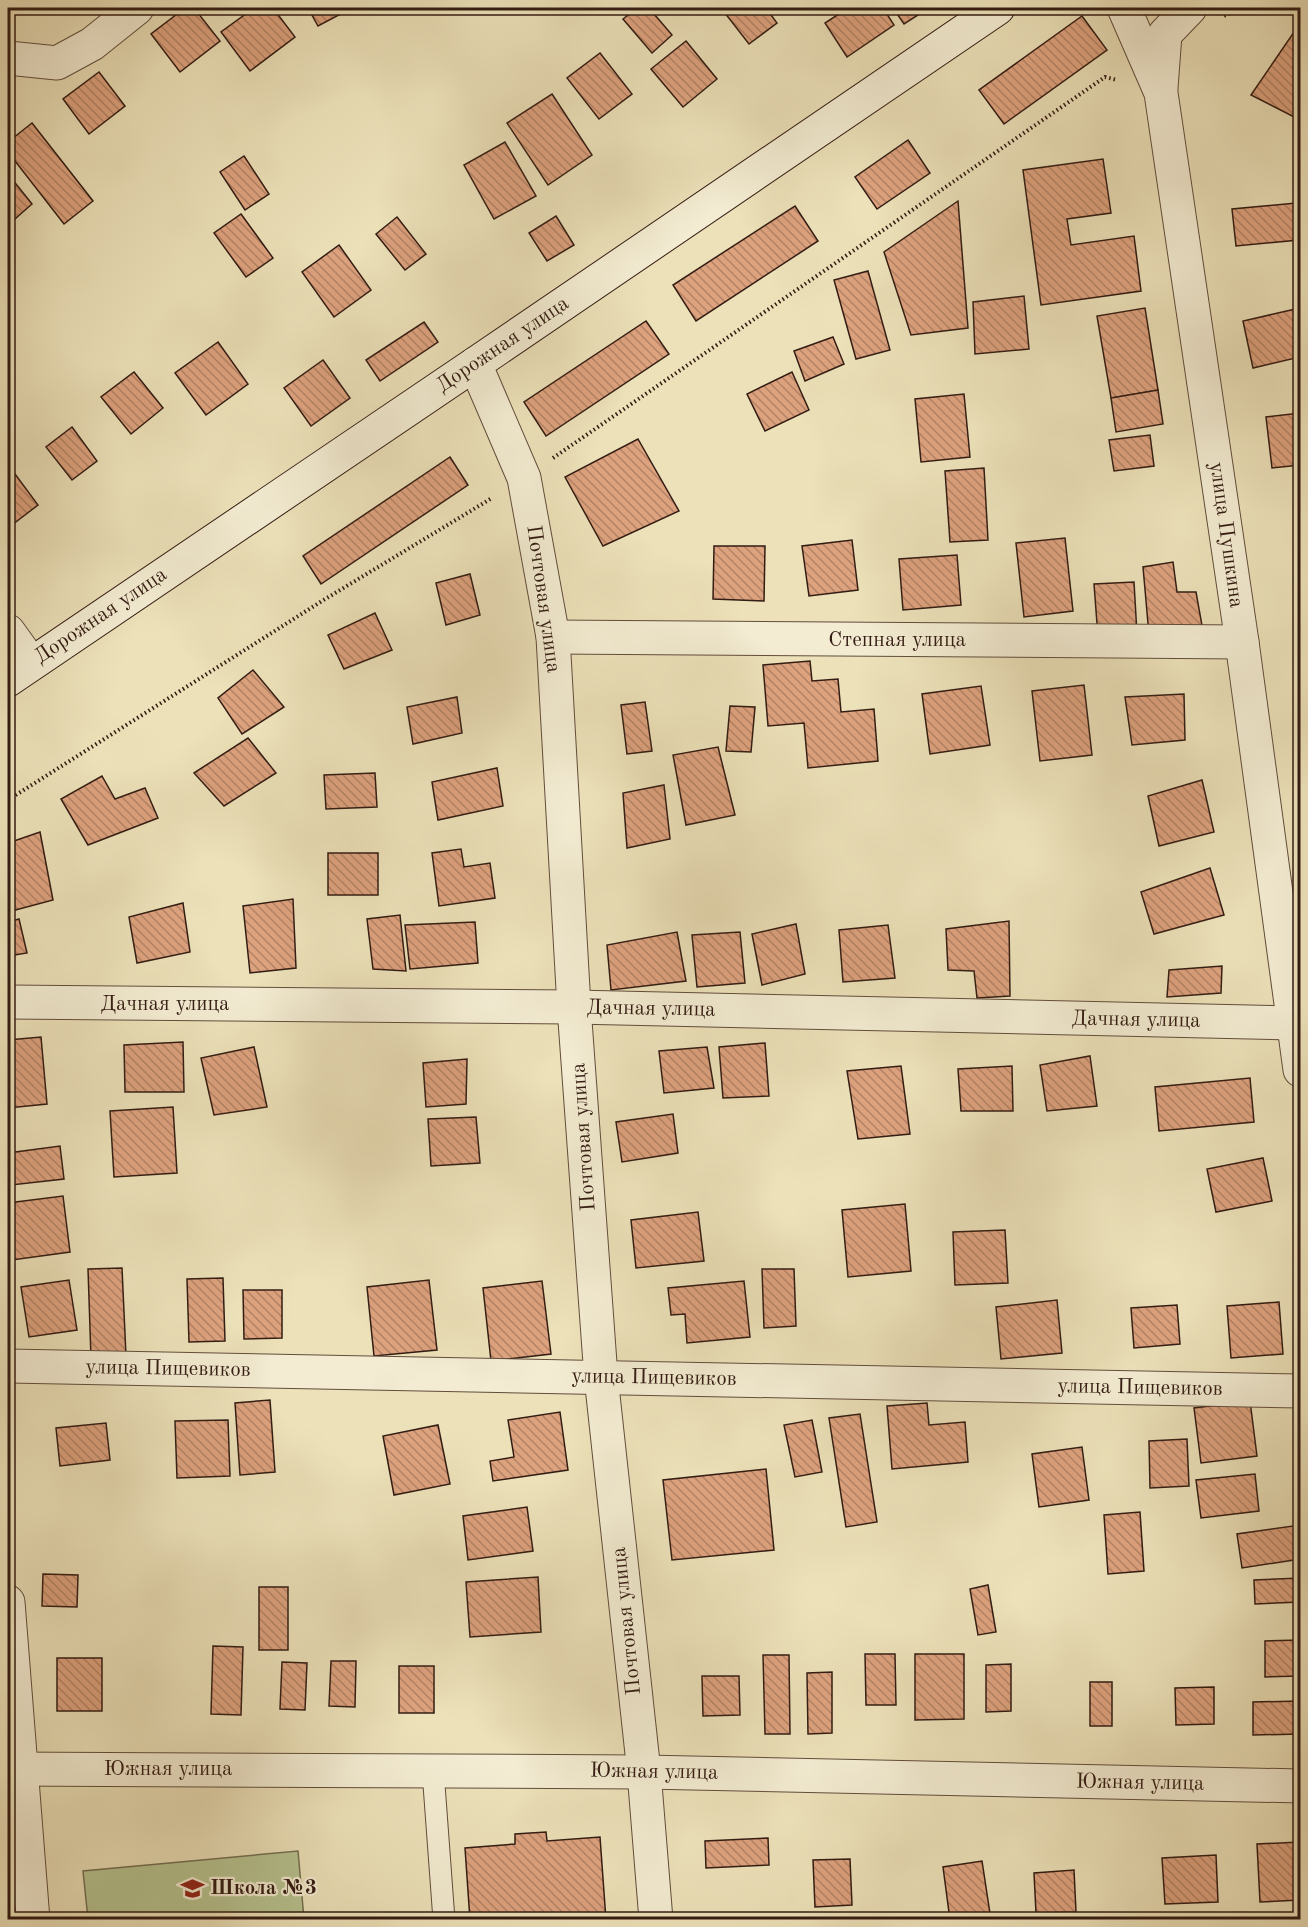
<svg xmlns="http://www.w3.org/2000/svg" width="1308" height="1927" font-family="'Old Standard TT',serif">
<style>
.pitch{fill:#b6c390;stroke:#747052;stroke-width:1.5}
.building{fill:url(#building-back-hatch);stroke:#331c13;stroke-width:1.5}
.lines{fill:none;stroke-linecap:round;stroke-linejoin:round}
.lane-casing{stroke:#614d3c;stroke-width:23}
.street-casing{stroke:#614d3c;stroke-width:35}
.secondary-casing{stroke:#331c13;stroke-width:35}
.path{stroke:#331c13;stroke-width:4;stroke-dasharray:1.5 3;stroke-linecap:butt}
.lane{stroke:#f3ecd2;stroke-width:21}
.street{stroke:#f3ecd2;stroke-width:33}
.secondary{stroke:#f3ecd2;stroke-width:33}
.labels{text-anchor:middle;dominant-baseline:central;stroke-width:4.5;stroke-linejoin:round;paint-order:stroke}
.street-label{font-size:21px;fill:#331c13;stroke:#f3ecd2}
.poi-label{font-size:21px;font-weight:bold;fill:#331c13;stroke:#f3ecd2;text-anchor:start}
</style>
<defs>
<pattern id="building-back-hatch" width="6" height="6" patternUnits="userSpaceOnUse" patternTransform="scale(1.5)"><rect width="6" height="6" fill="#dda27e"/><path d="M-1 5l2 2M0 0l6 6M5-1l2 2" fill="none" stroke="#b48366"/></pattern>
</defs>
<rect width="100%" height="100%" fill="#ece1b9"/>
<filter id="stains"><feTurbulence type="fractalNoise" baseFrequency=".00333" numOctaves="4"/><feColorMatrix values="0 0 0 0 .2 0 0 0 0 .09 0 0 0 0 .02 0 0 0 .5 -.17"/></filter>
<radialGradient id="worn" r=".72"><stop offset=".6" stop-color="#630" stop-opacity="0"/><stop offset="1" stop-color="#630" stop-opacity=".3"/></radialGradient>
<polygon class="pitch" points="298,1851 304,1919 88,1919 83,1871"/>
<g class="building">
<polygon points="185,8 194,8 220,41 180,72 151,34"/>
<polygon points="254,8 273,8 295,37 250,71 221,32"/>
<polygon points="308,8 349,8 350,9 318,26"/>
<polygon points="637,8 649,8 672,35 652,53 623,19"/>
<polygon points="721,8 766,8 777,23 749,44"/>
<polygon points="848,8 883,8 894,25 847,57 825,23"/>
<polygon points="893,8 929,8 904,24"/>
<polygon points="1082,16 1107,50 1004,124 979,90"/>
<polygon points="1294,32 1300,36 1300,120 1251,95"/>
<polygon points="686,41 717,79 683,107 651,69"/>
<polygon points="600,53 632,94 599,119 567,78"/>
<polygon points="99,72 125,106 89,134 63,99"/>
<polygon points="552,94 592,155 548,185 507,123"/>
<polygon points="32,123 93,201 64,224 8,152 8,142"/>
<polygon points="908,140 930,173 877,209 855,177"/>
<polygon points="505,142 536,196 494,219 464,165"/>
<polygon points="244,156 269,194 245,210 220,172"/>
<polygon points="1103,159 1111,213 1067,219 1071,245 1134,236 1141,291 1041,305 1023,170"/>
<polygon points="8,174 32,204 8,225"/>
<polygon points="958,201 968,328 911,335 884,252"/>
<polygon points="1296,203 1299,240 1236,246 1232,209"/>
<polygon points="795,206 818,241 696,321 673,285"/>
<polygon points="241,214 273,258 246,277 214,233"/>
<polygon points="556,216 574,245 547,261 529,233"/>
<polygon points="397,217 426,254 405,270 376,234"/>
<polygon points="339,245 371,290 334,317 302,272"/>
<polygon points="868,271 890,350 856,359 834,280"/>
<polygon points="1024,296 1029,349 975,354 973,302"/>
<polygon points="1145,308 1158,390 1111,398 1097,316"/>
<polygon points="1300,308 1300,357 1253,368 1243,321"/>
<polygon points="646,321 669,354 546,436 524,402"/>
<polygon points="424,322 438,342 380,381 366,360"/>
<polygon points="833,337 844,364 805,381 794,351"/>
<polygon points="218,342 248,384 206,415 175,373"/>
<polygon points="323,360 350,398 311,426 284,388"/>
<polygon points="134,372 163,408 131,434 101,397"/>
<polygon points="792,372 809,410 765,431 747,394"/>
<polygon points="1158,390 1163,424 1116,432 1111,398"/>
<polygon points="964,394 970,457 921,462 915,399"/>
<polygon points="1300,413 1300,465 1272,468 1266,417"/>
<polygon points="72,427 97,461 72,480 46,447"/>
<polygon points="1150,435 1154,466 1114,471 1109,440"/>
<polygon points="638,439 679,511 603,546 565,477"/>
<polygon points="450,457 468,485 321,584 303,556"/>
<polygon points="984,468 988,540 950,542 945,471"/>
<polygon points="15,474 38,505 8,528 8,480"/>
<polygon points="1065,538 1073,611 1024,617 1016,543"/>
<polygon points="852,540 858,590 809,596 802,546"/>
<polygon points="714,546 765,546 764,601 713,599"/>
<polygon points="957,555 961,605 903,610 899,559"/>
<polygon points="1173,562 1177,592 1196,592 1203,631 1149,635 1143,567"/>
<polygon points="470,574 480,615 446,625 436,583"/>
<polygon points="1134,582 1137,634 1098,637 1094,584"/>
<polygon points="375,613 392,650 344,669 328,635"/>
<polygon points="810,661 812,681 838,679 841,712 874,709 878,761 808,768 804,723 768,726 763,665"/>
<polygon points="253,670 284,707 242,734 218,698"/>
<polygon points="1084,685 1092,755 1040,761 1032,691"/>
<polygon points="981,686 990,745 930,754 922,694"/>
<polygon points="1184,694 1185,740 1132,745 1125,697"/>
<polygon points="457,697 462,733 413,744 407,707"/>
<polygon points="645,702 652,751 627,754 621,705"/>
<polygon points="730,706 755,707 751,752 726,751"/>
<polygon points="248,738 276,773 224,806 194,773"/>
<polygon points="718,747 735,815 686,825 673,755"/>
<polygon points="497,768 503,806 438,820 432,782"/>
<polygon points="375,773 377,807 326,809 324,775"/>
<polygon points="102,776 115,799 145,788 158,818 88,845 61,799"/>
<polygon points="1202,780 1214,832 1159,846 1148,796"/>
<polygon points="664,785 670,839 627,848 623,793"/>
<polygon points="40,832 53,900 8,912 8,843"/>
<polygon points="461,849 464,867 490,863 495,898 439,906 432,853"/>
<rect x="328" y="853" width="50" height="42"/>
<polygon points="1210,868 1224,915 1154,934 1141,892"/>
<polygon points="293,899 296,968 250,973 243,906"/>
<polygon points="183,903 190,952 137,963 129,917"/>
<polygon points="400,915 406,971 373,969 367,919"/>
<polygon points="19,919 27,953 8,956 8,922"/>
<polygon points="1009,921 1010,996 977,998 974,971 948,970 946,929"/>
<polygon points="475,922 478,963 410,969 405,925"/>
<polygon points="796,924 805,974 762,985 752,934"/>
<polygon points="888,925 895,978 843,982 839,930"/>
<polygon points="677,932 686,981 611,990 607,945"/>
<polygon points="740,932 745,983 697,987 692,935"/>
<polygon points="1222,966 1221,993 1167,997 1169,970"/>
<polygon points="41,1037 47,1104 8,1108 8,1040"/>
<polygon points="183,1042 184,1092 125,1092 124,1045"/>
<polygon points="765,1043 769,1096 723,1098 719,1047"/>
<polygon points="254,1047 267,1107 214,1115 201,1058"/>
<polygon points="707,1047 714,1088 664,1093 659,1051"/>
<polygon points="1090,1056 1097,1106 1047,1111 1040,1065"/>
<polygon points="467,1059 466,1104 426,1107 423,1063"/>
<polygon points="901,1066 910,1134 858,1139 847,1071"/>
<polygon points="1012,1066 1013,1111 961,1111 958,1069"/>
<polygon points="1250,1078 1254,1122 1159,1131 1155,1087"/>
<polygon points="173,1107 177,1173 114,1177 110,1111"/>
<polygon points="673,1114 678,1153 622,1162 616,1122"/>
<polygon points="476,1117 480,1163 431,1166 428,1119"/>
<polygon points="60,1146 64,1179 11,1185 8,1153"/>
<polygon points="1263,1158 1272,1201 1216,1212 1207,1169"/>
<polygon points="63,1196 70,1252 12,1260 8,1203"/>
<polygon points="905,1204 911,1271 848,1277 842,1210"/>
<polygon points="698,1212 704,1261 636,1268 631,1220"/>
<polygon points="1005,1230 1008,1283 955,1285 953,1232"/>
<polygon points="122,1268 126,1356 91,1358 88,1269"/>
<polygon points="762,1269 794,1269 796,1326 764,1328"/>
<polygon points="223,1278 225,1341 189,1342 187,1279"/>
<polygon points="69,1280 77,1330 29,1337 21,1287"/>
<polygon points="429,1280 437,1350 374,1356 367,1287"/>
<polygon points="542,1281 551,1354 491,1361 483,1288"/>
<polygon points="744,1281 750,1337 687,1343 685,1314 671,1315 668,1288"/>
<polygon points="243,1290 282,1290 282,1338 244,1339"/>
<polygon points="1057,1300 1062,1353 1001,1359 996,1307"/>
<polygon points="1279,1302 1283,1354 1231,1358 1227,1306"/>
<polygon points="1177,1305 1180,1344 1134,1348 1131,1308"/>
<polygon points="270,1400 275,1472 240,1475 235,1403"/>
<polygon points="1250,1401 1257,1456 1201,1463 1194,1408"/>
<polygon points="927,1403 929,1425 965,1422 968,1462 892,1469 887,1406"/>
<polygon points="560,1412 568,1470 493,1481 490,1461 514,1457 508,1420"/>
<polygon points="860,1414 877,1522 846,1527 829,1418"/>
<polygon points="228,1420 230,1476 177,1478 175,1421"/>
<polygon points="812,1420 822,1472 795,1477 784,1425"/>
<polygon points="106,1423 110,1460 60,1466 56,1428"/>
<polygon points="438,1425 450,1484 394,1495 383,1436"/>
<polygon points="1187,1439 1189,1486 1150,1488 1149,1441"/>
<polygon points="1082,1447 1089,1500 1039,1507 1032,1454"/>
<polygon points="766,1469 774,1550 672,1560 663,1480"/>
<polygon points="1255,1474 1259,1511 1201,1518 1196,1480"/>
<polygon points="527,1507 533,1551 468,1560 463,1516"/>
<polygon points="1140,1512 1144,1571 1108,1574 1104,1515"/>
<polygon points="1300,1525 1300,1559 1242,1568 1237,1534"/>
<polygon points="43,1574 78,1575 77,1607 42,1606"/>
<polygon points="538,1577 541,1632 470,1637 466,1582"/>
<polygon points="1300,1578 1300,1602 1255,1604 1254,1580"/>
<polygon points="988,1585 996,1632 978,1635 970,1589"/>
<rect x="259" y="1587" width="29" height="63"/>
<polygon points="1300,1640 1300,1676 1265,1677 1265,1641"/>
<polygon points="213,1646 243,1647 241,1715 211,1714"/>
<polygon points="865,1654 895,1654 896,1705 866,1705"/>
<polygon points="915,1654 964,1654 964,1719 915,1720"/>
<polygon points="763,1655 789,1655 790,1734 765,1734"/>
<rect x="57" y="1658" width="45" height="53"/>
<polygon points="331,1661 356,1661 355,1707 329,1706"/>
<polygon points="282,1662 307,1663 305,1710 280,1709"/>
<polygon points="1011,1664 1011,1711 986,1712 986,1665"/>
<rect x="399" y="1666" width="35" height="47"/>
<polygon points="832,1672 832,1733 808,1734 807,1673"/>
<polygon points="702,1676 739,1676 740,1715 703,1716"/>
<rect x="1090" y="1682" width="22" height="44"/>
<polygon points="1214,1687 1214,1724 1176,1725 1175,1688"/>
<polygon points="1300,1701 1300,1734 1253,1735 1253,1702"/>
<polygon points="546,1832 547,1841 600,1837 606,1920 470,1920 465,1848 515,1844 515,1834"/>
<polygon points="768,1838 769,1865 706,1868 705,1841"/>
<polygon points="1300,1842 1300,1900 1260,1902 1257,1844"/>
<polygon points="1216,1855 1218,1902 1165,1904 1162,1858"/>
<polygon points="850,1859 852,1905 815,1907 813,1860"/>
<polygon points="982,1861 991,1920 950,1920 943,1867"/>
<polygon points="1074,1870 1076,1912 1036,1913 1034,1873"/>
</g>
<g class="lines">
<defs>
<polyline id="lane" points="433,1771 444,1920"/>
<g id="street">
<polyline points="1124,8 1161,93 1242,642 1300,1070"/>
<polyline points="8,58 57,63 92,44 137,8"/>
<polyline points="1161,88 1165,34 1190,8"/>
<polyline points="475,364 524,478 553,637 574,1007 601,1377 644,1772 656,1920"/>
<polyline points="8,631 31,663"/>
<polyline points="553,637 1242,642"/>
<polyline points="8,1002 574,1007 1294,1023"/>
<polyline points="8,1366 1300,1391"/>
<polyline points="8,1602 33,1920"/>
<polyline points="8,1769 644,1772 1300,1786"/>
</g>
<polyline id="secondary" points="8,680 475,364 998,8"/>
</defs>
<use href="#lane" class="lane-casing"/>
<use href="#street" class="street-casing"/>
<use href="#secondary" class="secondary-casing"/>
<g class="path">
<polyline points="1224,16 1239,8"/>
<polyline points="553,458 1105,77 1117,80"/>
<polyline points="8,800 322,601 492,498"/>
</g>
<use href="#lane" class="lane"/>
<use href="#street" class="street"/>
<use href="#secondary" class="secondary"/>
</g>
<defs>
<symbol id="school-bare" viewBox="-9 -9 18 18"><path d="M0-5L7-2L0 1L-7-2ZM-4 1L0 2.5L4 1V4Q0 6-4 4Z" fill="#8f2418" stroke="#f3ecd2" stroke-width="2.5" paint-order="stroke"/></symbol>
</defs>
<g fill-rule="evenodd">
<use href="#school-bare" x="176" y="1872" width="33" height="33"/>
</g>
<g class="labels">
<g class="street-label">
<text transform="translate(503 345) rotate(-34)">Дорожная улица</text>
<text transform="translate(1226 535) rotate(82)">улица Пушкина</text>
<text transform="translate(543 599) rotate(82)">Почтовая улица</text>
<text transform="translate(101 616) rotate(-34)">Дорожная улица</text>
<text x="897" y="640">Степная улица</text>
<text x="165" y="1004">Дачная улица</text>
<text transform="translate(651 1009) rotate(1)">Дачная улица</text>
<text transform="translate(1136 1020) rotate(1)">Дачная улица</text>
<text transform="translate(584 1137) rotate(-94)">Почтовая улица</text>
<text transform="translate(168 1369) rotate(1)">улица Пищевиков</text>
<text transform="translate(654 1378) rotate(1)">улица Пищевиков</text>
<text transform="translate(1140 1388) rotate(1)">улица Пищевиков</text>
<text transform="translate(627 1621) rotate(-96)">Почтовая улица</text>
<text x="168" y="1769">Южная улица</text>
<text transform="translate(654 1772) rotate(1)">Южная улица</text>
<text transform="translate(1140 1783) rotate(1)">Южная улица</text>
</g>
<g class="poi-label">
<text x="210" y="1888">Школа №3</text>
</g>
</g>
<rect width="1308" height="1927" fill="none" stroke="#ece1b9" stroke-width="30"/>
<rect x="9" y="9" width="1290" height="1909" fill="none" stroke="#331c13" stroke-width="3"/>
<rect x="15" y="15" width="1278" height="1897" fill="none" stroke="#331c13" stroke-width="1.5"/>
<rect width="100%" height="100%" filter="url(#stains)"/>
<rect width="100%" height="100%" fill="url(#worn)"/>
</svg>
